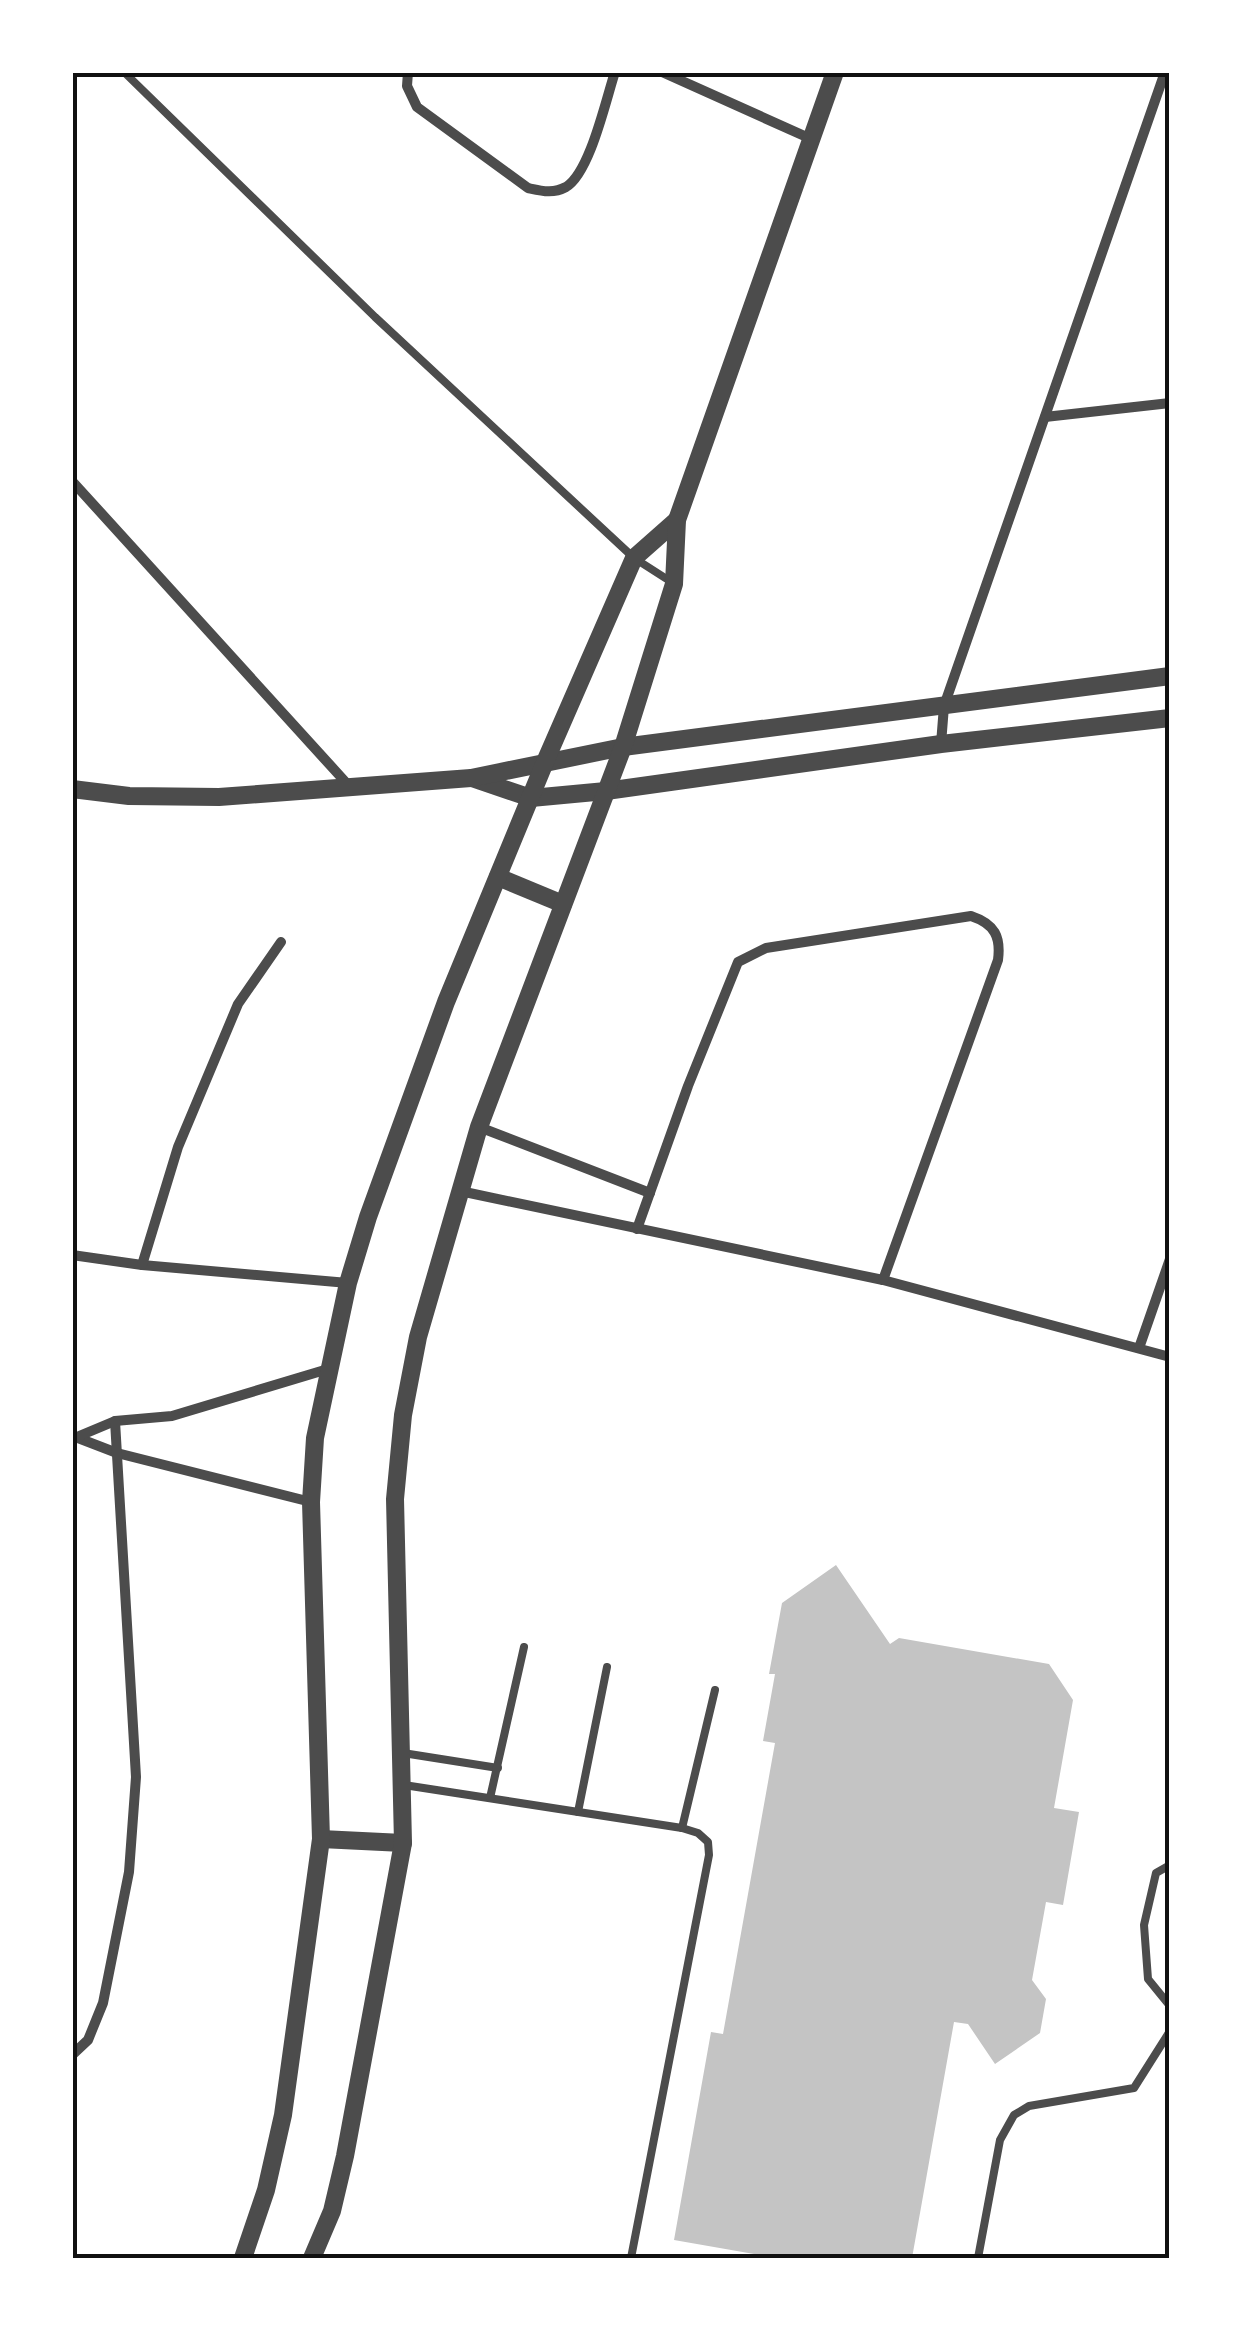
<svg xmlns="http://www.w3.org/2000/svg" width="1242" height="2331" font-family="'Space Grotesk',sans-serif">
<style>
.building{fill:#c4c4c4}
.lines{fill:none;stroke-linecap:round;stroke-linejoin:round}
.service{stroke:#4c4c4c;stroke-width:8}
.minor{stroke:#4c4c4c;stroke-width:10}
.tertiary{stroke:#4c4c4c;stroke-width:18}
.neatline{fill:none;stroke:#111;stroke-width:4}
</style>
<rect width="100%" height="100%" fill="#fff"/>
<polygon class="building" points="836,1565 890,1644 899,1638 1049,1664 1073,1700 1054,1808 1079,1812 1063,1905 1046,1902 1032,1980 1046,1999 1040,2033 995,2064 968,2024 954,2022 912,2258 777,2258 674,2240 711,2032 723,2034 775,1743 763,1741 775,1674 769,1674 782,1603"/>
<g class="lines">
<g class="service">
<polyline points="124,72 375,317 634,558 673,583"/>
<polyline points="403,1753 498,1768"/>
<polyline points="404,1785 682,1828 698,1833 708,1842 709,1855 631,2258"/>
<polyline points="490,1798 524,1647"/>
<polyline points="578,1812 607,1667"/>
<polyline points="682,1828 715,1690"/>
<polyline points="1170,1865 1156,1873 1144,1925 1148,1979 1170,2006"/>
<polyline points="978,2258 1000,2140 1014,2115 1029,2106 1134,2088 1170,2031"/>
</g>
<g class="minor">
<path d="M408 72 407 86 417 107 528 188C542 191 553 194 566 187 590 173 606 99 615 72"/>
<polyline points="662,72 809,138"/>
<polyline points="1045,417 1170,403"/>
<polyline points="72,481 350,787"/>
<polyline points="941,744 944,706 952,683 1165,72"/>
<polyline points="479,1127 650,1193"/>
<polyline points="460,1191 883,1280 1170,1357"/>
<path d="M637 1229 688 1086 738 962 766 948 971 916C995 924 1001 937 998 960L883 1280"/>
<polyline points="72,1255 142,1265 348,1283"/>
<polyline points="142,1265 178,1147 238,1004 281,942"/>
<polyline points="1139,1348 1170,1259"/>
<polyline points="78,1438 117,1453 311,1502"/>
<polyline points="72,1439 115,1421 172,1416 328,1369"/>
<polyline points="72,2055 88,2040 103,2003 129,1872 136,1777 115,1421"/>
</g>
<g class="tertiary">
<polyline points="472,778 531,798 606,791 941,744 1170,718"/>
<polyline points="72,789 129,796 219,797 471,778 623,747 1170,676"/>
<polyline points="498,877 563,904"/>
<polyline points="321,1839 403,1843"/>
<polyline points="243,2258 266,2190 283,2115 321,1839 311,1502 315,1438 348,1283 368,1217 446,1002 545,762 634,558 677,520"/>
<polyline points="312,2258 332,2211 345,2156 403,1843 395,1499 403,1415 418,1337 479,1127 623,747 674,584 677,520 835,72"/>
</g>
</g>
<rect width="1242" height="2331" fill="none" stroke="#ffffff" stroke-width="150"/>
<rect x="75" y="75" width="1092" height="2181" class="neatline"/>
</svg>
